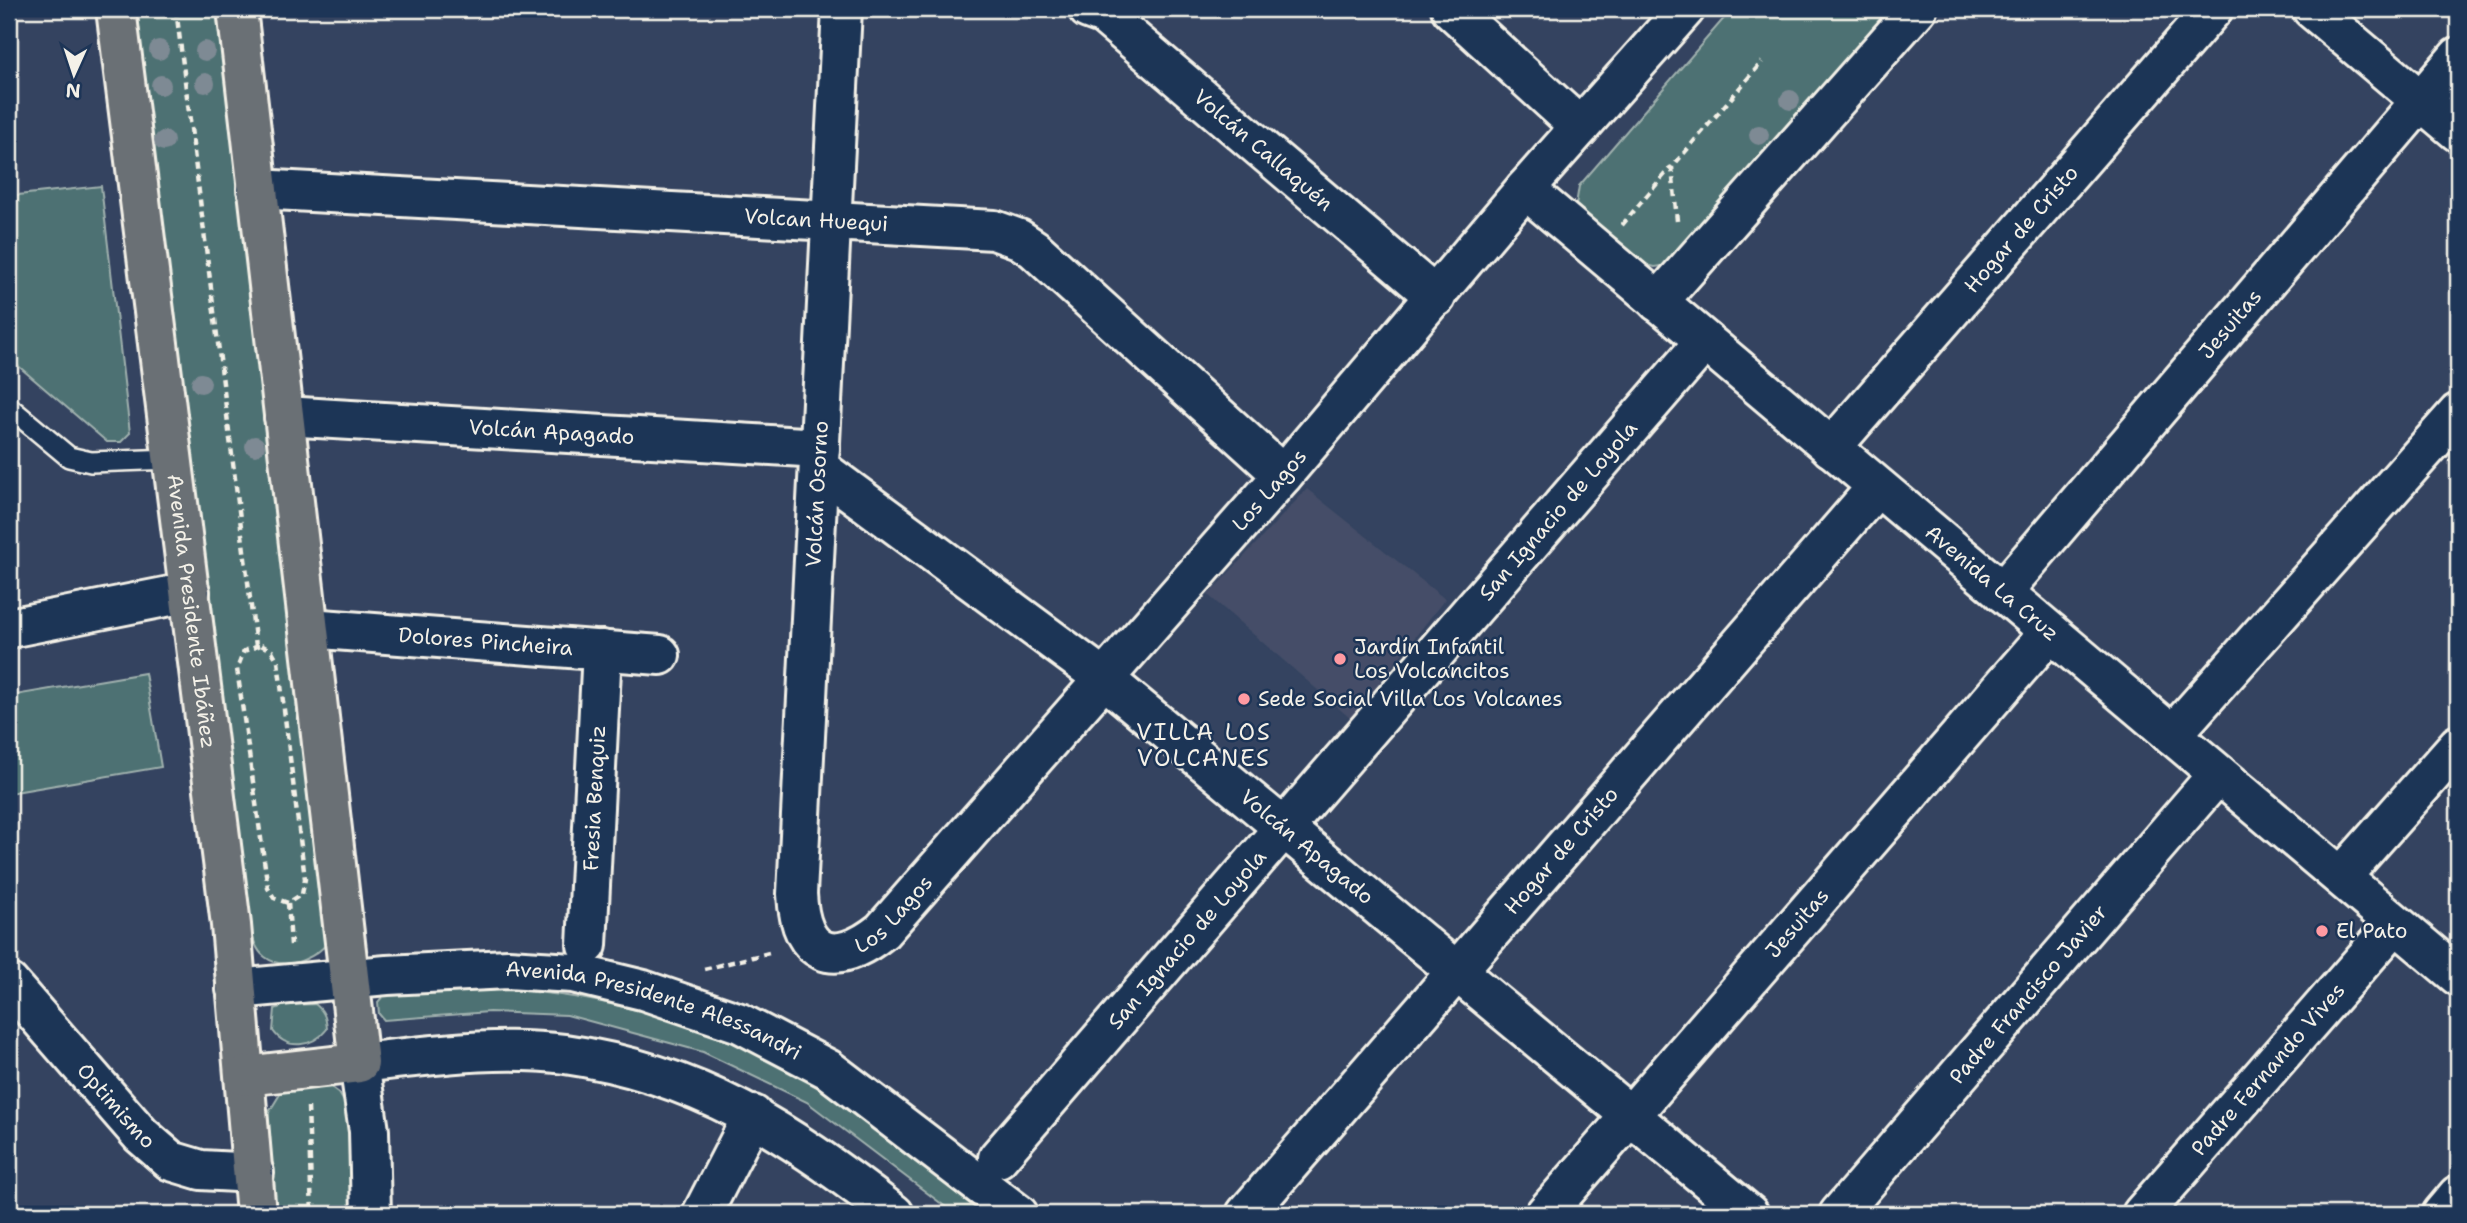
<svg xmlns="http://www.w3.org/2000/svg" width="2467" height="1223" font-family="'Shantell Sans',sans-serif">
<style>
.built{fill:#444d67}
.green{fill:#4d7173;stroke:#a0b1ae;stroke-width:2}
.lines{fill:none;stroke-linecap:round;stroke-linejoin:round}
.service-casing{stroke:#f4f1e8;stroke-width:24}
.minor-casing{stroke:#f4f1e8;stroke-width:44}
.secondary-casing{stroke:#f4f1e8;stroke-width:44}
.primary-casing{stroke:#f4f1e8;stroke-width:44}
.path{stroke:#f4f1e8;stroke-width:4.5;stroke-dasharray:7 5;stroke-linecap:butt}
.service{stroke:#1d3557;stroke-width:19}
.minor{stroke:#1d3557;stroke-width:38}
.secondary{stroke:#1d3557;stroke-width:38}
.primary{stroke:#6b6f75;stroke-width:38}
.tree{fill:#7e8a94}
.poi-dot{fill:#ff9aa2;stroke:#1d3557;stroke-width:2.5}
.labels{text-anchor:middle;dominant-baseline:central;stroke-width:5;stroke-linejoin:round;paint-order:stroke}
.street-label{font-size:21px;fill:#f4f1e8;stroke:#1d3557}
.poi-label{font-size:21px;fill:#f4f1e8;stroke:#1d3557;text-anchor:start}
.neighbourhood-label{font-size:23px;letter-spacing:2px;fill:#f4f1e8;stroke:#1d3557}
</style>
<rect width="100%" height="100%" fill="#344360"/>
<filter id="ink" filterUnits="userSpaceOnUse"><feTurbulence type="fractalNoise" baseFrequency=".0143" numOctaves="2"/><feDisplacementMap in="SourceGraphic" scale="14" xChannelSelector="R" yChannelSelector="G"/><feConvolveMatrix kernelMatrix="1 2 1 2 8 2 1 2 1" color-interpolation-filters="sRGB"/></filter>
<g filter="url(#ink)">
<polygon class="built" points="1307,489 1445,599 1351,719 1208,595"/>
<g class="green">
<path d="M139 9H220L331 937C321 957 286 973 265 957 255 950 252 935 249 923L138 34Z"/>
<polygon points="1732,9 1895,9 1675,264 1655,267 1635,262 1581,219 1576,205 1579,186"/>
<polygon points="101,186 130,433 121,442 107,442 9,358 9,196"/>
<polygon points="145,673 161,767 9,793 9,696"/>
<path d="M488 989C603 992 725 1027 822 1090 878 1126 930 1173 983 1214H955L807 1102 703 1052 567 1015 489 1012 384 1020 379 1014 378 1002 383 996Z"/>
<path d="M315 1004C324 1011 326 1017 327 1029 313 1047 287 1051 273 1031L275 1009 285 1005Z"/>
<polygon points="324,1082 339,1093 347,1107 356,1214 273,1214 266,1117 282,1091"/>
</g>
<g class="lines">
<defs>
<polyline id="service" points="9,407 69,457 91,462 173,459"/>
<g id="minor">
<path id="s1" d="M842 9 797 894C800 955 833 970 882 931L1283 475 1525 189 1685 9"/>
<path id="s2" d="M1088 9 1104 15 1436 297"/>
<polyline points="1451,9 1580,127"/>
<polyline points="2312,9 2458,132"/>
<path id="s3" d="M257 189 994 230 1019 239 1034 249 1283 475"/>
<path id="s4" d="M1525 189 2458 976"/>
<polyline points="1658,302 1917,9"/>
<path id="s5" d="M284 416 820 448"/>
<path id="s6" d="M1831 448 2213 9"/>
<path id="s7" d="M819 468 1102 677 1749 1214"/>
<path id="s8" d="M2002 592 2458 57"/>
<polyline points="9,628 190,592"/>
<path id="s9" d="M309 628 660 655"/>
<polyline points="2172,735 2458,413"/>
<polyline points="2341,877 2458,745"/>
<path id="s10" d="M587 945 602 650"/>
<path id="s11" d="M9 983 141 1135 171 1161 201 1170 254 1173"/>
<polyline points="359,1063 369,1131 371,1214"/>
<path id="s12" d="M998 1158 1705 341"/>
<polyline points="702,1214 753,1115"/>
<path id="s13" d="M1246 1214 1877 487"/>
<path id="s14" d="M1545 1214 2050 632"/>
<path id="s15" d="M1839 1214 2218 774"/>
<path id="s16" d="M2142 1214 2395 924"/>
<polyline points="2442,1214 2458,1195"/>
</g>
<g id="secondary">
<path id="s17" d="M236 989 387 975 508 969 573 973 643 990 740 1023 828 1069 1018 1214"/>
<path d="M359 1063C427 1056 497 1045 565 1054 698 1073 791 1133 894 1214"/>
</g>
<g id="primary">
<path id="s18" d="M116 9 231 925 256 1214"/>
<polyline points="237,9 359,1063 245,1076"/>
</g>
</defs>
<use href="#service" class="service-casing"/>
<use href="#minor" class="minor-casing"/>
<use href="#secondary" class="secondary-casing"/>
<use href="#primary" class="primary-casing"/>
<g class="path">
<polyline points="176,9 256,646"/>
<polyline points="1677,221 1672,167 1762,62"/>
<polyline points="1622,225 1671,167"/>
<polygon points="261,645 272,651 278,661 305,879 302,894 288,903 274,898 268,888 237,669 244,651"/>
<polyline points="288,903 291,945"/>
<polyline points="704,969 773,952"/>
<polyline points="308,1107 312,1214"/>
</g>
<use href="#service" class="service"/>
<use href="#minor" class="minor"/>
<use href="#secondary" class="secondary"/>
<use href="#primary" class="primary"/>
</g>
<g class="tree">
<circle cx="159" cy="50" r="10"/>
<circle cx="205" cy="51" r="10"/>
<circle cx="205" cy="83" r="10"/>
<circle cx="161" cy="85" r="10"/>
<circle cx="1790" cy="100" r="10"/>
<circle cx="1759" cy="135" r="10"/>
<circle cx="164" cy="141" r="10"/>
<circle cx="201" cy="383" r="10"/>
<circle cx="255" cy="446" r="10"/>
</g>
</g>
<g class="poi-dot">
<circle cx="1340" cy="659" r="7"/>
<circle cx="1244" cy="699" r="7"/>
<circle cx="2322" cy="931" r="7"/>
</g>
<g class="labels">
<g class="street-label">
<text stroke="none"><textPath href="#s2" startOffset="226">Volcán Callaquén</textPath></text>
<text stroke="none"><textPath href="#s3" startOffset="560">Volcan Huequi</textPath></text>
<text stroke="none"><textPath href="#s6" startOffset="290">Hogar de Cristo</textPath></text>
<text stroke="none"><textPath href="#s8" startOffset="352">Jesuitas</textPath></text>
<text stroke="none"><textPath href="#s5" startOffset="268">Volcán Apagado</textPath></text>
<text stroke="none"><textPath href="#s1" startOffset="1603">Los Lagos</textPath></text>
<text transform="translate(817 494) rotate(-87)">Volcán Osorno</text>
<text stroke="none"><textPath href="#s12" startOffset="856">San Ignacio de Loyola</textPath></text>
<text stroke="none"><textPath href="#s4" startOffset="611">Avenida La Cruz</textPath></text>
<text stroke="none"><textPath href="#s18" startOffset="607">Avenida Presidente Ibáñez</textPath></text>
<text stroke="none"><textPath href="#s9" startOffset="177">Dolores Pincheira</textPath></text>
<text stroke="none"><textPath href="#s10" startOffset="147">Fresia Benquiz</textPath></text>
<text stroke="none"><textPath href="#s7" startOffset="618">Volcán Apagado</textPath></text>
<text stroke="none"><textPath href="#s13" startOffset="481">Hogar de Cristo</textPath></text>
<text stroke="none"><textPath href="#s1" startOffset="1036">Los Lagos</textPath></text>
<text stroke="none"><textPath href="#s14" startOffset="385">Jesuitas</textPath></text>
<text stroke="none"><textPath href="#s12" startOffset="289">San Ignacio de Loyola</textPath></text>
<text stroke="none"><textPath href="#s15" startOffset="290">Padre Francisco Javier</textPath></text>
<text stroke="none"><textPath href="#s17" startOffset="425">Avenida Presidente Alessandri</textPath></text>
<text stroke="none"><textPath href="#s16" startOffset="192">Padre Fernando Vives</textPath></text>
<text stroke="none"><textPath href="#s11" startOffset="163">Optimismo</textPath></text>
</g>
<g class="poi-label">
<text x="1354" y="647">Jardín Infantil<tspan x="1354" dy="24">Los Volcancitos</tspan></text>
<text x="1258" y="699">Sede Social Villa Los Volcanes</text>
<text x="2336" y="931">El Pato</text>
</g>
<g class="neighbourhood-label">
<text x="1204" y="732">VILLA LOS<tspan x="1204" dy="26">VOLCANES</tspan></text>
</g>
</g>
<rect width="2467" height="1223" fill="none" stroke="#1d3557" stroke-width="35"/>
<rect x="18" y="18" width="2432" height="1188" fill="none" stroke="#f4f1e8" stroke-width="2.5" filter="url(#ink)"/>
<g transform="translate(74 74) rotate(183)" stroke="#1d3557" stroke-width="5" paint-order="stroke">
<path d="M0-5L12 26L0 18L-12 26Z" fill="#f4f1e8"/>
<text y="-10" font-size="19" font-weight="bold" text-anchor="middle" fill="#f4f1e8">N</text>
</g>
</svg>
